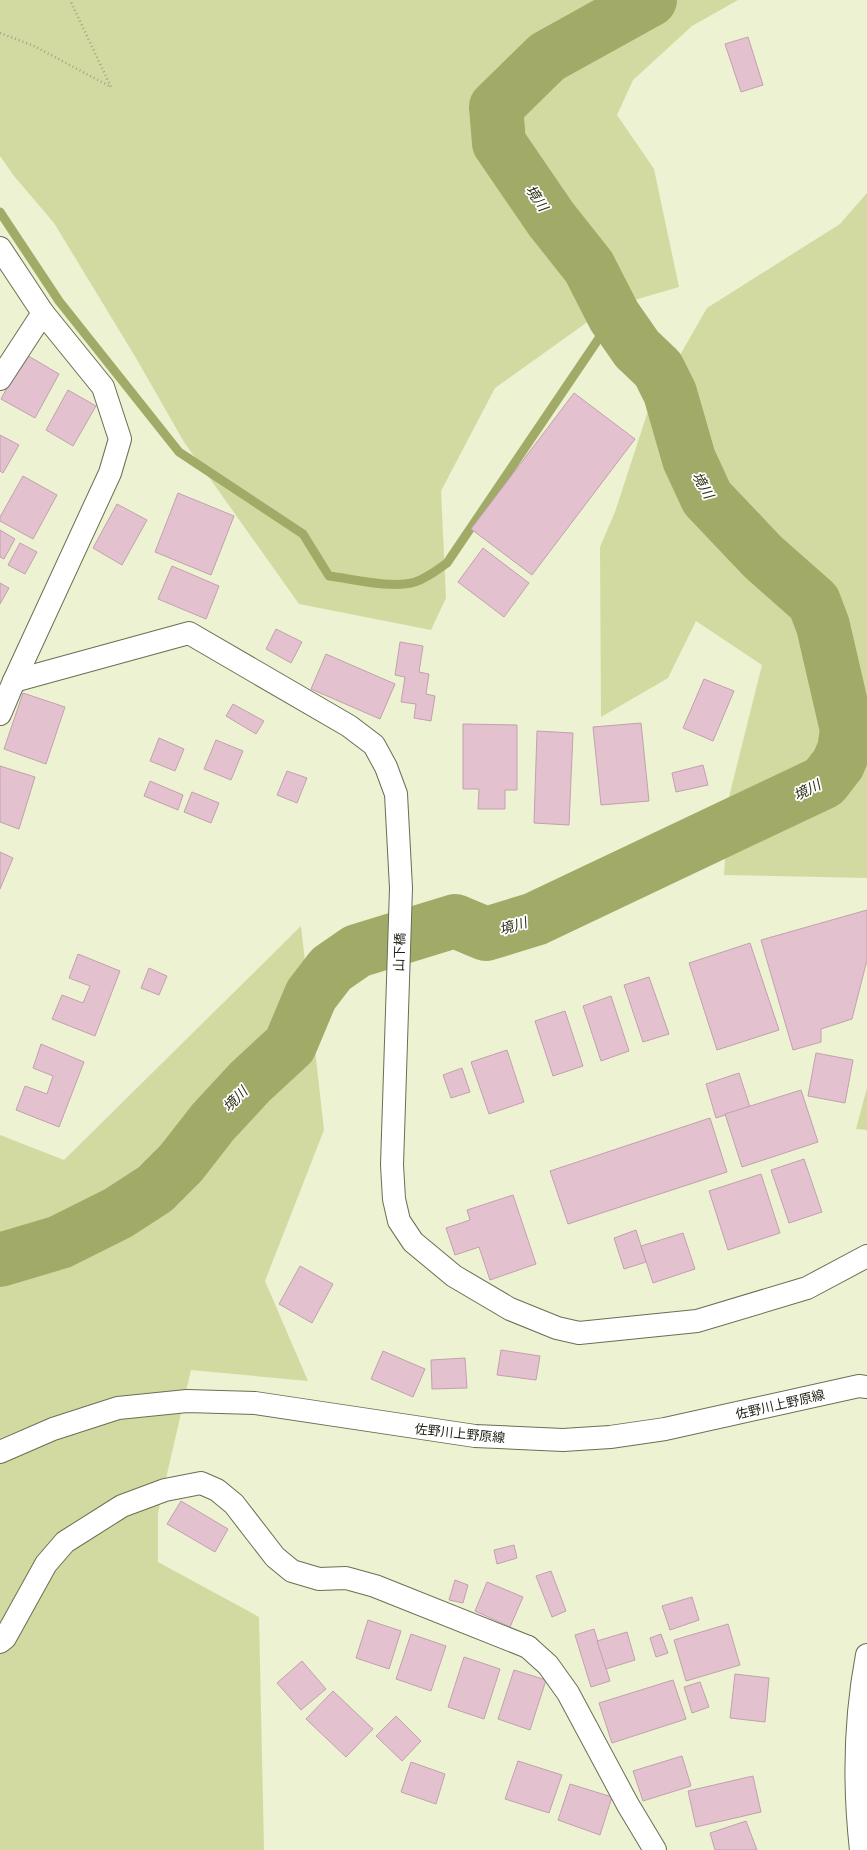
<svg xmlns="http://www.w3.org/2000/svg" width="867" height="1850" font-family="Ubuntu,'Noto Sans JP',sans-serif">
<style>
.green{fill:#d2daa1}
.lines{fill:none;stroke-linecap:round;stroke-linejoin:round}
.stream{stroke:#a1ab67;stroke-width:9}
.river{stroke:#a1ab67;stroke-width:54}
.building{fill:#e3c1cf;stroke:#c2a1ae}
.street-casing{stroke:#6a6f53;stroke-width:24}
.secondary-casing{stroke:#6a6f53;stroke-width:24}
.highway-casing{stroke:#6a6f53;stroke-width:24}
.path{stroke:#9fa38b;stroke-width:2.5;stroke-dasharray:1 3;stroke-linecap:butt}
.street{stroke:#fff;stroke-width:22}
.secondary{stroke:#fff;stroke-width:22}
.highway{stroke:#fff;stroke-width:22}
.labels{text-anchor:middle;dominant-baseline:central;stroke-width:3.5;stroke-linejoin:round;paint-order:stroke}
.street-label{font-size:13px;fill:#1f2115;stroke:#fff}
.water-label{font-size:14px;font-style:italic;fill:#2c2f11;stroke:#fff}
</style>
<rect width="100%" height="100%" fill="#ecf2d2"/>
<g class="green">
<polygon points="0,0 738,0 692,26 633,80 617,115 654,169 679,287 607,308 495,388 441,491 446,598 431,630 299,604 184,442 136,358 54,223 14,176 0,156"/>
<polygon points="867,193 867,878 724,875 729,797 762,665 696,621 668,678 601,717 600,547 615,512 648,411 707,308 840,224"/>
<polygon points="301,926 324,1130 265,1281 308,1381 191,1370 158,1513 158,1562 259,1617 264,1850 0,1850 0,1135 64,1160"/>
<polygon points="867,1088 867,1130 856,1129"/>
</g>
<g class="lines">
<path class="stream" d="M0 212 59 301 179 452 303 534 329 576C354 579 391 589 415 582 427 578 437 570 447 563L614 316"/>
<polyline class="river" points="0,1260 60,1242 118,1213 155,1189 181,1163 213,1122 250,1082 290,1045 311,995 331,969 357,951 455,921 486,934 535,919 824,782 838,764 844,750 847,730 823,626 814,602 763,557 707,498 689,459 670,393 658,369 637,349 614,316 589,267 551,219 499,143 496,107 547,57 650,0"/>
</g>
<g class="building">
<polygon points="748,37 763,85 741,92 725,44"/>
<polygon points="25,354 59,374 35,418 1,399"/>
<polygon points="68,390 96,406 73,446 46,430"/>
<polygon points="574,393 635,439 532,575 471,529"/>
<polygon points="0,435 19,445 3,473 0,471"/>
<polygon points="23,476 57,495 33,539 0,521 0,517"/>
<polygon points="178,493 234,516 211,575 155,552"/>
<polygon points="117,504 147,520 122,565 93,548"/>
<polygon points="0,530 15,539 4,559 0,557"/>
<polygon points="20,543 37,552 25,574 8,565"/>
<polygon points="483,548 529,583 504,617 458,582"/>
<polygon points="172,566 219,586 206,619 158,599"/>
<polygon points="0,583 9,588 0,604"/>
<polygon points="276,629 302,642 291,663 266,649"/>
<polygon points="400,642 423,646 419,672 429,674 426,694 435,696 431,721 414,718 416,704 401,702 405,677 395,675"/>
<polygon points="326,654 395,684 380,719 311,689"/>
<polygon points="704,679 734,691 713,741 683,728"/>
<polygon points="23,693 65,707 46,764 4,749"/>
<polygon points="233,704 264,721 256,734 226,716"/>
<polygon points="641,723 649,801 601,805 593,727"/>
<polygon points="463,724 517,725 517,790 505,790 505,809 478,809 479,789 463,789"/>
<polygon points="537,731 573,733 569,825 534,823"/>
<polygon points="159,738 184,749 175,771 150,761"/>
<polygon points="216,740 243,751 231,780 204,769"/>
<polygon points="703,765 708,785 676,792 672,773"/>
<polygon points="0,766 35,777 19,829 0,822"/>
<polygon points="287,771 307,778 297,803 277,795"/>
<polygon points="150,781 183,795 178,810 144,796"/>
<polygon points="192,792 219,803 211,823 184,812"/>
<polygon points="0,852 13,858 0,889"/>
<polygon points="867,910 867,960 852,1019 821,1029 821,1042 793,1050 761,940"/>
<polygon points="750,943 779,1030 717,1050 689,963"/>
<polygon points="78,954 120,971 95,1036 52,1019 62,995 83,1003 90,986 69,978"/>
<polygon points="149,968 167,976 159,995 141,988"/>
<polygon points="649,977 669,1034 643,1042 624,985"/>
<polygon points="611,996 629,1051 601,1061 583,1006"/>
<polygon points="565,1011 583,1066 553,1076 535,1021"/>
<polygon points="41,1044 84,1062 59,1127 16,1110 25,1086 47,1094 53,1076 33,1068"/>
<polygon points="507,1050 524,1102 489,1114 471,1062"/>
<polygon points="816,1053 853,1060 845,1103 808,1096"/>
<polygon points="462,1068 470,1092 451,1098 443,1075"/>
<polygon points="739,1073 750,1107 716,1118 706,1084"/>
<polygon points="801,1090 818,1142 742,1167 725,1114"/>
<polygon points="710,1118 727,1172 568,1224 550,1171"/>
<polygon points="804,1159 822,1212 789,1223 771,1170"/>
<polygon points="761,1174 780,1233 728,1250 709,1191"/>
<polygon points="513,1195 536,1264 490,1280 479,1247 455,1255 446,1228 470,1220 467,1210"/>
<polygon points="636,1230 646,1262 624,1269 614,1238"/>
<polygon points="683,1233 695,1269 653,1283 641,1246"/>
<polygon points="300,1266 333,1284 312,1323 279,1304"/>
<polygon points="501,1350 540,1356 536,1380 497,1375"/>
<polygon points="383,1351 425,1369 413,1397 371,1379"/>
<polygon points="465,1358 467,1388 432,1389 431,1360"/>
<polygon points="181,1501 228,1529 215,1552 167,1524"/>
<polygon points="514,1545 517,1558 497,1564 494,1550"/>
<polygon points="551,1571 566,1611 552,1617 536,1576"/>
<polygon points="455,1580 468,1585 463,1603 449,1600"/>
<polygon points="487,1582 523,1597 510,1627 475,1611"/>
<polygon points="692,1597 699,1620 670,1630 662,1606"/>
<polygon points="368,1620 401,1631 389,1669 356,1658"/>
<polygon points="728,1624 740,1665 686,1681 674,1640"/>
<polygon points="594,1629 610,1681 591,1687 575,1635"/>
<polygon points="627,1632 635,1660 606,1669 597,1641"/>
<polygon points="411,1634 446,1646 431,1691 396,1679"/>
<polygon points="661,1634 668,1653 656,1657 650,1638"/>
<polygon points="464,1657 500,1669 484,1719 448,1707"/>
<polygon points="302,1661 326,1689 301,1710 277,1683"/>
<polygon points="514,1670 546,1680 530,1730 498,1719"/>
<polygon points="735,1674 769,1678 765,1722 730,1718"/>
<polygon points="673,1680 686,1719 612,1743 599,1703"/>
<polygon points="700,1682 709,1707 692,1713 684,1687"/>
<polygon points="333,1691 373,1729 346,1757 306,1719"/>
<polygon points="396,1716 421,1741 402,1761 376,1736"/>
<polygon points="682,1756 691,1786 643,1801 633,1771"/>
<polygon points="518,1761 562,1775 549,1813 505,1799"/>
<polygon points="411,1762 445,1774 436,1804 401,1792"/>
<polygon points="753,1776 761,1812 696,1827 688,1791"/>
<polygon points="570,1784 612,1797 600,1835 558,1820"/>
<polygon points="746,1821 757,1850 715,1850 710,1833"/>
</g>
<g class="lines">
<defs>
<g id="street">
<polyline points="0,248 43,313 103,387 120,439 110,473 14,681 0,714"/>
<polyline points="0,379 43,313"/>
<polyline points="14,681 189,633 349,726 374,745 386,767 396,794 401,888 392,1165 394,1199 399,1221 413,1242 454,1276 510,1309 557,1328 579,1333 697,1321 807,1288 867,1256"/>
<polyline points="528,1647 548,1665 568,1693 628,1805 655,1850"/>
</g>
<g id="secondary">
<polyline points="0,1452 53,1429 118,1408 187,1401 255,1403 475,1436 563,1440 610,1437 665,1429 859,1386 867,1387"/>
<polyline points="0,1642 5,1638 46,1564 65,1542 122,1506 165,1490 201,1483 217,1490 234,1504 275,1557 292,1571 319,1579 346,1578 375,1586 528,1647"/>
</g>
<path id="highway" d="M861 1850C854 1787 855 1718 867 1655"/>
</defs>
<use href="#street" class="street-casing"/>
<use href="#secondary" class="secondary-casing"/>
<use href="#highway" class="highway-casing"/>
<polyline class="path" points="0,33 34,46 111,87 70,0"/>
<use href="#street" class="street"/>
<use href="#secondary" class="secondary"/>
<use href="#highway" class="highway"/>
</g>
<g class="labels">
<g class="street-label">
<text transform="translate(399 952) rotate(-88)">山下橋</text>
<text transform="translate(780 1404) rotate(-13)">佐野川上野原線</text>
<text transform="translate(460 1433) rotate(6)">佐野川上野原線</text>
</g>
<g class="water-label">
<text transform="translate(537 198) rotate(56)">境川</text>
<text transform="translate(703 485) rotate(61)">境川</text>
<text transform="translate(807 790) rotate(-27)">境川</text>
<text transform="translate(513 926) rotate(-17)">境川</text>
<text transform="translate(235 1099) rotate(-45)">境川</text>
</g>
</g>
</svg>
